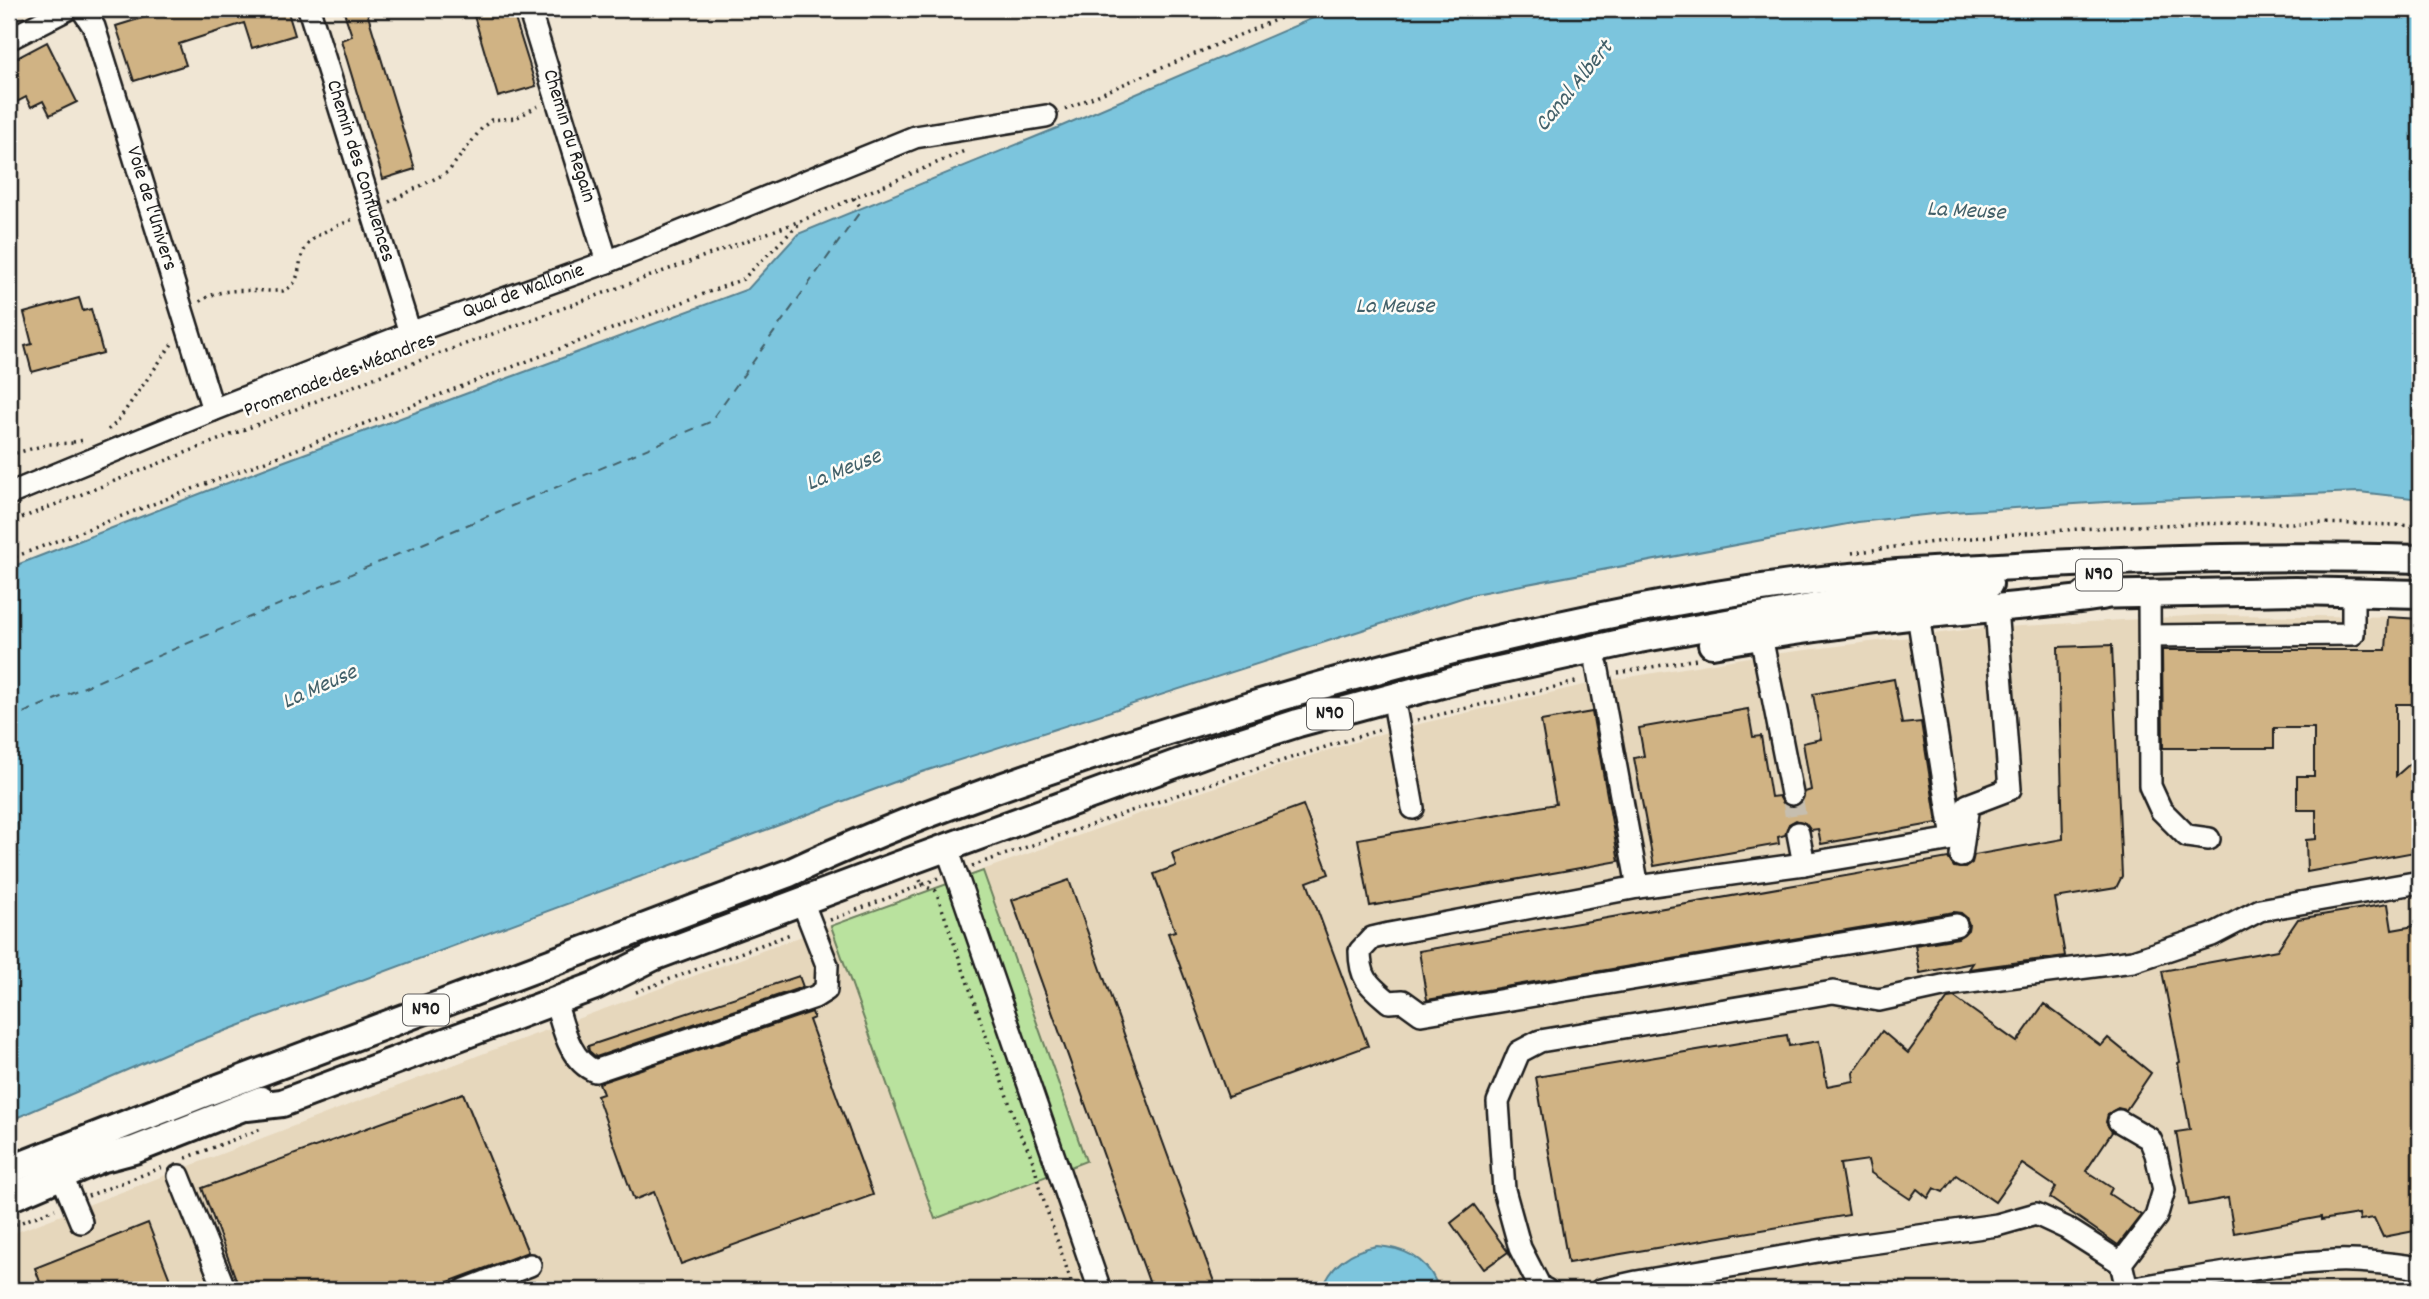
<svg xmlns="http://www.w3.org/2000/svg" width="2429" height="1299" font-family="Dekko,sans-serif">
<style>
.built{fill:#e6d7bc}
.green{fill:#b9e29e;stroke:#6a7f5d;stroke-width:2}
.water{fill:#7cc5dd;stroke:#568190;stroke-width:2}
.lines{fill:none;stroke-linecap:round;stroke-linejoin:round}
.ferry{stroke:#426069;stroke-width:2;stroke-dasharray:9 7;stroke-linecap:butt}
.building{fill:#d0b384;stroke:#1c1c1c;stroke-width:2}
.minor-tunnel{stroke:#c6beaf;stroke-width:21;stroke-dasharray:21 10;stroke-linecap:butt}
.minor-casing{stroke:#1c1c1c;stroke-width:26}
.major-casing{stroke:#1c1c1c;stroke-width:32}
.path{stroke:#1c1c1c;stroke-width:3.5;stroke-dasharray:2 5;stroke-linecap:butt}
.minor{stroke:#fdfcf7;stroke-width:21}
.major{stroke:#fdfcf7;stroke-width:26}
.labels{text-anchor:middle;dominant-baseline:central;stroke-width:5;stroke-linejoin:round;paint-order:stroke}
.shield{fill:#fdfcf7;stroke:#605f5e;stroke-width:2}
.shield-label{font-size:19px;font-weight:bold;fill:#1c1c1c}
.street-label{font-size:21px;fill:#1c1c1c;stroke:#fdfcf7}
.water-label{font-size:23px;font-style:italic;fill:#426069;stroke:#fdfcf7}
</style>
<rect width="100%" height="100%" fill="#f0e6d4"/>
<filter id="ink" filterUnits="userSpaceOnUse"><feTurbulence type="fractalNoise" baseFrequency=".0143" numOctaves="2"/><feDisplacementMap in="SourceGraphic" scale="14" xChannelSelector="R" yChannelSelector="G"/><feConvolveMatrix kernelMatrix="1 2 1 2 8 2 1 2 1" color-interpolation-filters="sRGB"/></filter>
<g filter="url(#ink)">
<polygon class="built" points="2205,615 2420,617 2420,1290 9,1290 9,1235 490,1051 941,885 1180,799 1310,756 1390,731 1588,684 1749,657 1973,629"/>
<polygon class="green" points="983,871 1086,1161 935,1219 831,926"/>
<g class="water">
<polygon points="1334,9 2420,9 2420,499 2359,492 2106,502 1952,512 1858,522 1474,594 919,773 171,1051 9,1121 9,568 274,465 748,289 798,234 1062,126"/>
<path d="M1377 1246C1407 1248 1430 1261 1439 1290H1322C1331 1265 1351 1250 1377 1246Z"/>
</g>
<g class="lines">
<polyline class="ferry" points="9,719 710,422 862,209"/>
</g>
<g class="building">
<polygon points="171,9 287,9 295,35 252,48 244,23 179,44 186,65 134,81 116,26"/>
<polygon points="343,9 366,9 415,169 383,179 341,40 352,36"/>
<polygon points="472,9 512,9 536,86 498,97"/>
<polygon points="47,42 77,102 50,115 43,101 31,107 26,97 9,106 9,62"/>
<polygon points="79,298 83,311 91,309 103,353 32,372 25,346 32,344 24,313"/>
<polygon points="2388,617 2420,619 2420,658 2413,658 2413,704 2396,704 2396,776 2420,755 2420,851 2307,872 2306,840 2316,839 2316,810 2297,810 2297,776 2314,776 2314,728 2274,728 2274,748 2163,748 2162,650 2386,650"/>
<polygon points="2112,645 2122,876 2116,888 2055,898 2065,956 1969,969 1973,963 1920,973 1915,945 1958,938 1968,930 1969,924 1966,917 1961,913 1954,912 1427,1000 1419,951 1948,858 1954,867 1965,868 1972,863 1974,855 2063,839 2058,647"/>
<polygon points="1894,679 1902,724 1921,722 1937,823 1821,844 1818,829 1811,830 1807,824 1796,820 1789,824 1785,835 1778,837 1779,844 1654,866 1634,758 1644,756 1639,728 1748,709 1753,737 1761,736 1771,797 1779,796 1783,803 1794,807 1801,803 1805,792 1811,790 1803,743 1821,739 1813,694"/>
<polygon points="1592,712 1619,861 1370,906 1358,839 1556,804 1541,721"/>
<polygon points="1303,805 1329,874 1307,882 1368,1046 1228,1097 1168,933 1175,931 1154,874 1176,866 1172,853"/>
<polygon points="1069,880 1153,1115 1217,1290 1152,1290 1012,900"/>
<polygon points="2388,904 2392,930 2420,925 2420,1230 2383,1237 2374,1218 2360,1220 2359,1214 2321,1220 2321,1217 2234,1233 2228,1198 2189,1205 2176,1132 2190,1130 2178,1063 2180,1062 2162,971 2277,950 2298,919"/>
<polygon points="799,976 803,987 596,1057 589,1051 588,1046"/>
<polygon points="1954,997 2017,1042 2044,1004 2101,1046 2108,1038 2151,1073 2126,1110 2118,1108 2108,1114 2106,1122 2112,1132 2086,1171 2112,1188 2109,1194 2141,1215 2118,1245 2050,1198 2056,1187 2022,1164 1995,1202 1956,1175 1943,1192 1934,1188 1928,1198 1917,1189 1910,1199 1871,1173 1868,1160 1840,1164 1849,1215 1568,1263 1536,1077 1787,1035 1789,1046 1819,1041 1827,1086 1854,1081 1853,1073 1882,1031 1908,1053 1948,998"/>
<polygon points="812,1012 814,1018 809,1020 873,1195 681,1264 654,1192 634,1200 597,1096 603,1094 599,1083"/>
<polygon points="463,1093 528,1252 427,1290 240,1290 202,1188"/>
<polygon points="1474,1205 1508,1252 1484,1269 1451,1223"/>
<polygon points="148,1223 174,1290 114,1290 113,1284 97,1290 43,1290 35,1268"/>
</g>
<g class="lines">
<polyline class="minor-tunnel" points="1792,794 1798,833"/>
<defs>
<g id="minor">
<path id="s1" d="M82 9 94 27 213 410"/>
<path id="s2" d="M309 9 410 333"/>
<path id="s3" d="M529 9 607 262"/>
<polyline points="9,39 68,9"/>
<path id="s4" d="M9 494 213 410 410 333 607 262 915 137 1046 116"/>
<polyline points="2149,593 2150,786 2161,810 2187,836 2209,839"/>
<path d="M1918 615 1953 839 1804 864 1638 887 1389 934 1372 938 1360 951C1360 979 1369 985 1389 1002L1403 1001 1421 1014 1956 925"/>
<polyline points="1761,636 1792,794"/>
<polyline points="2150,636 2353,634 2353,592"/>
<polyline points="1597,665 1638,887"/>
<polyline points="1396,713 1413,808"/>
<polyline points="1798,833 1804,864"/>
<polyline points="947,848 1100,1290"/>
<polyline points="1961,856 1968,805 2010,789 1996,608"/>
<path d="M555 1001C563 1026 569 1061 595 1071L815 997 826 990 827 965 802 901"/>
<polyline points="2119,1121 2150,1139 2156,1154 2164,1190 2156,1217 2121,1263"/>
<polyline points="179,1176 225,1290"/>
<polyline points="66,1186 81,1222"/>
<polyline points="465,1290 530,1265"/>
<polyline points="1546,1290 1540,1287 1520,1248 1504,1190 1498,1102 1519,1052 1540,1041 1833,992 1879,1000 1947,985 2133,961 2212,935 2260,910 2420,882"/>
<polyline points="1601,1290 1637,1282 1835,1248 1997,1225 2036,1214 2066,1228 2121,1263 2127,1289"/>
<path d="M2121 1290C2191 1280 2263 1264 2334 1261 2363 1260 2392 1264 2420 1268"/>
</g>
<g id="major">
<polyline points="2085,595 2296,591 2420,594"/>
<path d="M1712 644C1780 632 1849 623 1917 615 1979 609 2041 605 2102 596"/>
<polyline points="247,1107 282,1103 595,986 653,957 899,865 1214,750 1298,723 1467,677 1639,639 1827,605 1989,584"/>
<path d="M9 1170 200 1095 789 873C914 814 1052 768 1184 726 1385 664 1589 610 1798 583 1881 572 1966 569 2050 564 2174 558 2296 555 2420 559"/>
<polyline points="9,1198 100,1159 134,1150 261,1100"/>
</g>
</defs>
<use href="#minor" class="minor-casing"/>
<use href="#major" class="major-casing"/>
<g class="path">
<polyline points="1065,109 1301,9"/>
<polyline points="854,198 862,209"/>
<polyline points="389,202 448,172 482,128 491,120 516,118 538,106"/>
<path d="M200 302C219 285 257 292 283 291 303 283 296 265 305 249 313 233 339 226 353 219"/>
<polyline points="108,430 117,422 172,344"/>
<polyline points="73,442 85,440"/>
<polyline points="9,455 49,444 75,443"/>
<polyline points="9,523 389,372 803,220 967,150"/>
<path d="M1852 553C2040 525 2230 518 2420 526"/>
<polyline points="9,559 743,279 801,222"/>
<polyline points="1618,673 1697,659"/>
<polyline points="1417,720 1580,681"/>
<polyline points="972,866 1209,784 1379,730"/>
<polyline points="920,880 922,885 938,878"/>
<path d="M830 920 922 885 936 891 1020 1134C1030 1149 1036 1169 1039 1187L1074 1290"/>
<polyline points="636,992 793,933"/>
<polyline points="186,1158 261,1129"/>
<polyline points="88,1196 163,1167"/>
<polyline points="9,1227 55,1209"/>
</g>
<use href="#minor" class="minor"/>
<use href="#major" class="major"/>
</g>
</g>
<g class="labels">
<g class="shield">
<rect x="2076" y="559.5" width="46" height="31" rx="5"/>
<rect x="1307" y="698.5" width="46" height="31" rx="5"/>
<rect x="403" y="994.5" width="46" height="31" rx="5"/>
</g>
<g class="shield-label">
<text x="2099" y="575">N90</text>
<text x="1330" y="714">N90</text>
<text x="426" y="1010">N90</text>
</g>
<g class="street-label">
<text stroke="none"><textPath href="#s3" startOffset="133">Chemin du Regain</textPath></text>
<text stroke="none"><textPath href="#s2" startOffset="170">Chemin des Confluences</textPath></text>
<text stroke="none"><textPath href="#s1" startOffset="212">Voie de l'Univers</textPath></text>
<text stroke="none"><textPath href="#s4" startOffset="553">Quai de Wallonie</textPath></text>
<text transform="translate(340 376) rotate(-21)">Promenade des Méandres</text>
</g>
<g class="water-label">
<text transform="translate(1575 87) rotate(-51)">Canal Albert</text>
<text transform="translate(1966 212) rotate(3)">La Meuse</text>
<text x="1395" y="307">La Meuse</text>
<text transform="translate(844 471) rotate(-22)">La Meuse</text>
<text transform="translate(320 688) rotate(-24)">La Meuse</text>
</g>
</g>
<rect width="2429" height="1299" fill="none" stroke="#fdfcf7" stroke-width="35"/>
<rect x="18" y="18" width="2394" height="1264" fill="none" stroke="#1c1c1c" stroke-width="2.5" filter="url(#ink)"/>
</svg>
